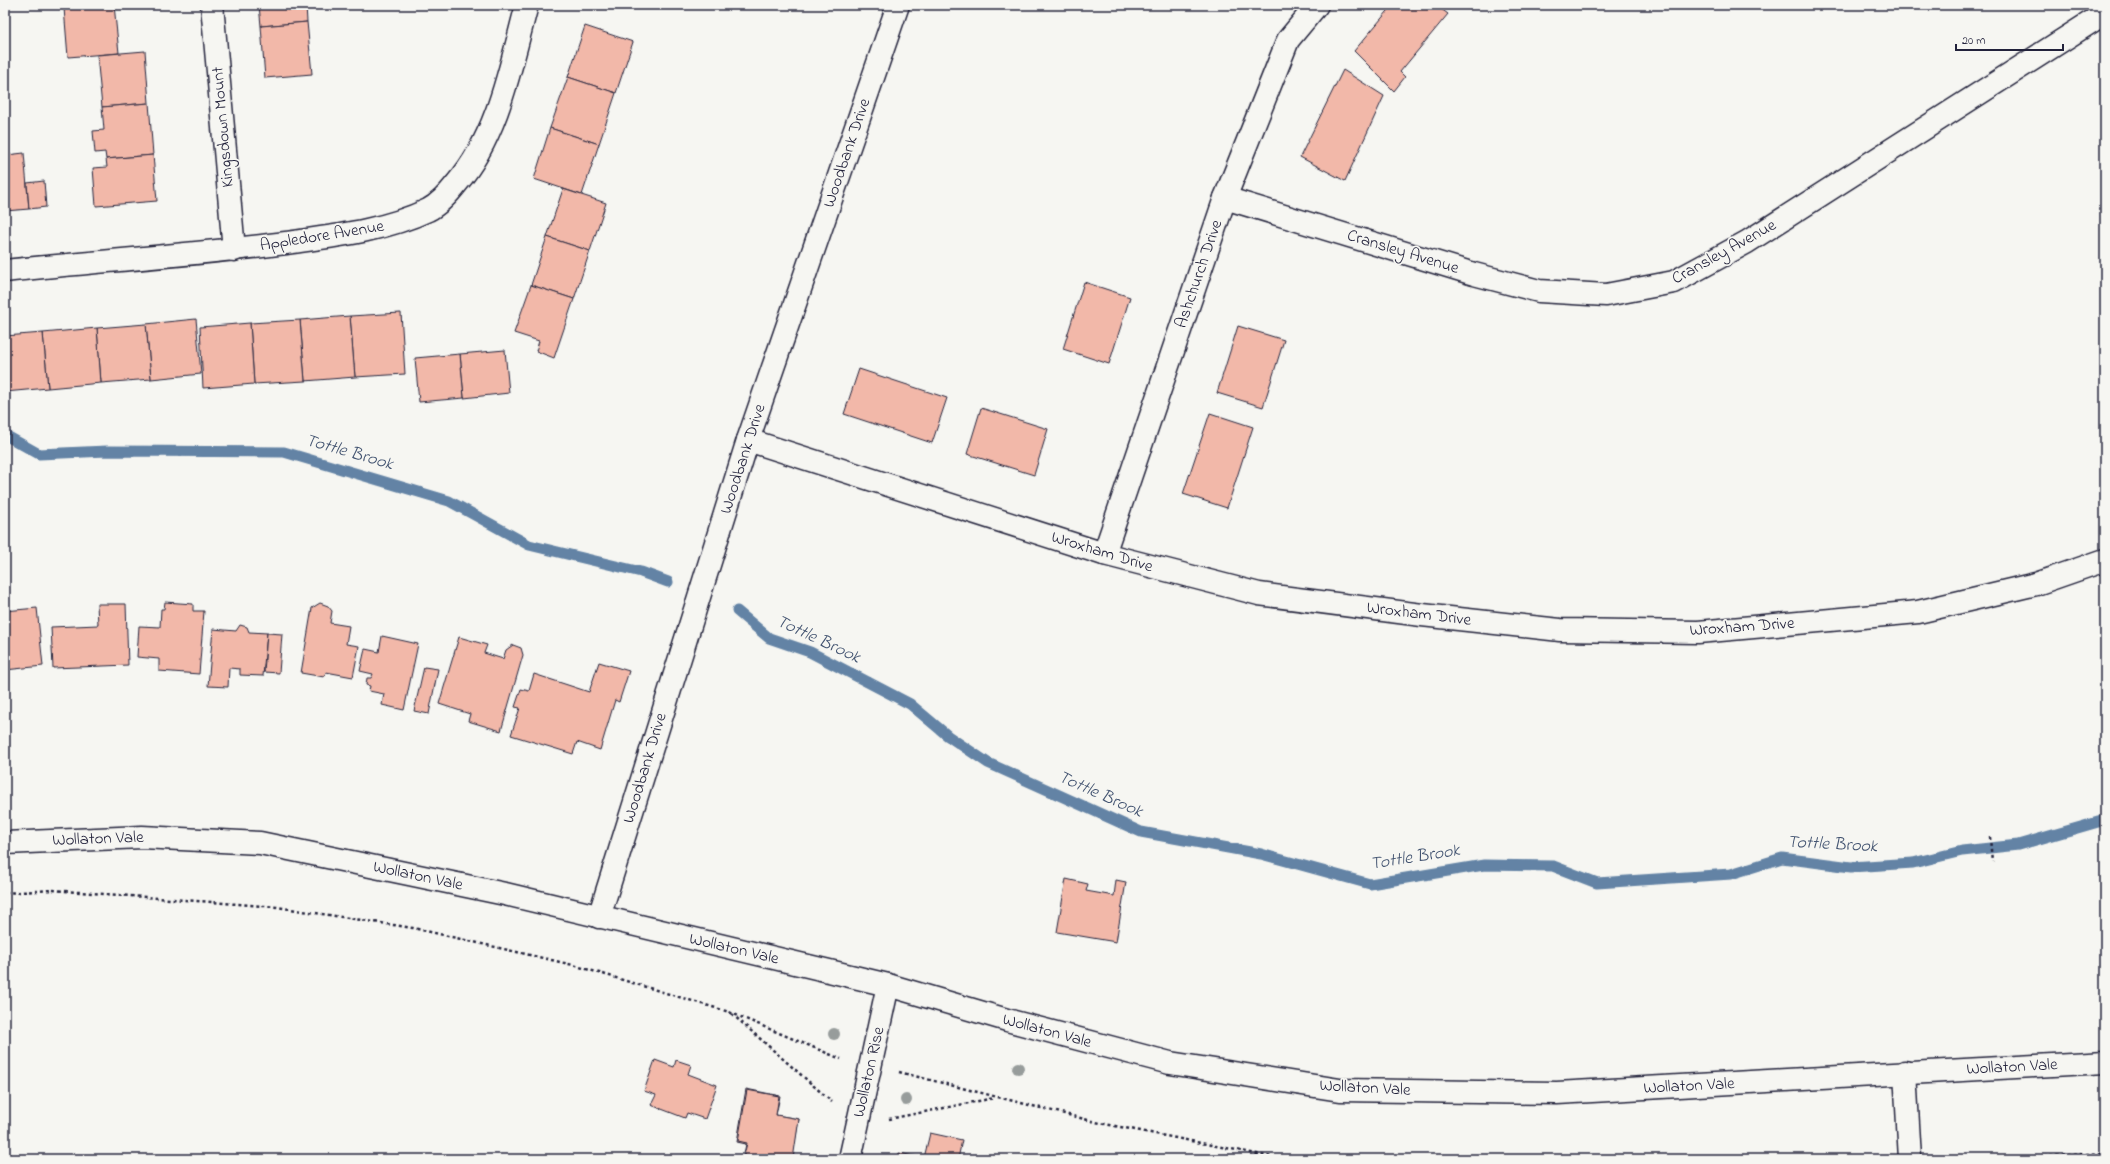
<svg xmlns="http://www.w3.org/2000/svg" width="2110" height="1164" font-family="'Indie Flower',sans-serif">
<style>
.lines{fill:none;stroke-linecap:round;stroke-linejoin:round}
.stream{stroke:#6383a5;stroke-width:11}
.building{fill:#f2b8a9;stroke:#22223b}
.minor-casing{stroke:#22223b;stroke-width:25}
.path{stroke:#22223b;stroke-width:2.5;stroke-dasharray:3 3;stroke-linecap:butt}
.minor{stroke:#f6f6f2;stroke-width:22}
.tree{fill:#979c9b}
.labels{text-anchor:middle;dominant-baseline:central;stroke-width:3.5;stroke-linejoin:round;paint-order:stroke}
.street-label{font-size:17px;fill:#22223b;stroke:#f6f6f2}
.water-label{font-size:18px;font-style:italic;fill:#425370;stroke:#f6f6f2}
</style>
<rect width="100%" height="100%" fill="#f6f6f2"/>
<filter id="ink" filterUnits="userSpaceOnUse"><feTurbulence type="fractalNoise" baseFrequency=".025" numOctaves="2"/><feDisplacementMap in="SourceGraphic" scale="8" xChannelSelector="R" yChannelSelector="G"/><feConvolveMatrix kernelMatrix="1 2 1 2 8 2 1 2 1" color-interpolation-filters="sRGB"/></filter>
<g filter="url(#ink)">
<g class="lines">
<g class="stream">
<polyline points="5,437 7,436 39,454 107,451 284,452 449,501 529,545 641,572 668,582"/>
<polyline points="737,611 769,638 810,652 910,704 948,736 988,763 1141,832 1261,854 1370,884 1484,865 1553,866 1597,883 1731,874 1782,858 1851,867 1913,863 1962,851 2018,845 2105,820"/>
</g>
</g>
<g class="building">
<polygon points="64,5 96,5 64,8"/>
<polygon points="96,5 114,5 119,53 68,57 64,8"/>
<polygon points="259,5 306,5 307,22 261,26"/>
<polygon points="1393,5 1436,5 1448,14 1400,72 1405,77 1394,91 1354,51"/>
<polygon points="307,22 312,74 265,78 261,26"/>
<polygon points="585,26 633,42 616,93 568,77"/>
<polygon points="145,51 149,103 102,107 97,55"/>
<polygon points="1343,70 1384,96 1345,181 1300,157"/>
<polygon points="568,77 616,93 599,144 550,128"/>
<polygon points="149,103 153,155 106,159 105,152 95,153 93,131 104,130 102,107"/>
<polygon points="550,128 599,144 582,195 534,179"/>
<polygon points="24,153 29,209 5,211 7,155"/>
<polygon points="153,155 157,201 96,206 93,168 107,167 106,159"/>
<polygon points="44,181 46,207 29,209 27,183"/>
<polygon points="563,189 606,203 590,251 547,237"/>
<polygon points="547,237 590,251 574,299 531,285"/>
<polygon points="1084,282 1130,297 1109,364 1063,349"/>
<polygon points="531,285 574,299 554,358 536,351 539,341 514,333"/>
<polygon points="401,313 405,374 355,377 350,316"/>
<polygon points="350,316 355,377 305,381 300,320"/>
<polygon points="196,319 201,374 151,379 146,324"/>
<polygon points="300,320 305,381 254,384 250,323"/>
<polygon points="250,323 254,384 203,388 200,327"/>
<polygon points="146,324 151,379 101,383 97,328"/>
<polygon points="1238,326 1284,340 1263,407 1217,393"/>
<polygon points="97,328 101,383 48,388 43,333"/>
<polygon points="43,333 48,388 5,392 5,336"/>
<polygon points="505,350 509,393 464,398 460,354"/>
<polygon points="460,354 464,398 419,402 415,358"/>
<polygon points="859,369 947,398 932,443 844,414"/>
<polygon points="981,408 1048,429 1034,475 967,454"/>
<polygon points="1210,413 1253,427 1227,508 1183,494"/>
<polygon points="165,602 193,604 193,611 204,611 199,674 159,671 159,659 137,657 139,626 160,627 161,609 164,609"/>
<polygon points="320,603 328,606 332,611 330,623 349,626 346,644 359,646 353,677 326,672 324,677 301,673 312,608"/>
<polygon points="97,604 126,604 128,665 53,668 51,627 98,625"/>
<polygon points="37,608 43,666 5,670 5,611"/>
<polygon points="240,625 247,627 249,632 267,633 263,676 240,675 240,669 229,668 228,687 208,686 213,629 236,631"/>
<polygon points="267,633 282,634 279,673 264,672"/>
<polygon points="382,636 418,644 404,710 382,705 384,694 369,691 370,686 366,685 367,678 371,678 373,674 360,671 365,649 379,652"/>
<polygon points="459,637 487,645 484,653 503,659 506,650 513,645 521,648 523,655 501,731 468,721 470,714 439,704"/>
<polygon points="599,662 629,671 619,702 615,700 600,750 577,742 573,754 511,735 520,708 515,707 521,689 529,691 534,674 589,692"/>
<polygon points="424,667 438,669 429,714 414,711"/>
<polygon points="1066,879 1088,884 1086,891 1114,896 1116,880 1126,882 1116,942 1057,932"/>
<polygon points="655,1060 674,1067 676,1060 691,1065 688,1074 717,1085 705,1119 687,1113 685,1118 651,1105 656,1095 644,1091"/>
<polygon points="746,1089 780,1096 776,1115 799,1119 792,1159 743,1159 746,1144 737,1142"/>
<polygon points="747,1090 779,1096 776,1115 799,1119 793,1159 743,1159 747,1143 738,1141"/>
<polygon points="930,1133 962,1140 958,1159 898,1159 899,1153 924,1158"/>
</g>
<g class="lines">
<defs>
<g id="minor">
<polyline points="212,5 234,250"/>
<polyline points="1225,198 1474,274 1539,291 1606,295 1674,282 1747,242 2105,13"/>
<path d="M5 271C99 261 193 255 286 243 335 236 383 231 428 210 438 205 450 192 457 183 498 136 511 64 527 5"/>
<polyline points="748,440 1104,554 1259,594 1422,615 1560,630 1698,632 1918,612 2036,584 2105,560"/>
<polyline points="1104,554 1225,198 1288,40 1317,5"/>
<polyline points="5,843 142,837 260,843 505,894 888,985 1007,1020 1170,1063 1340,1090 1557,1093 2105,1062"/>
<polyline points="599,917 748,440 898,5"/>
<polyline points="1905,1072 1910,1159"/>
<polyline points="850,1159 888,985"/>
</g>
</defs>
<use href="#minor" class="minor-casing"/>
<g class="path">
<polyline points="1990,837 1992,862"/>
<polyline points="5,893 52,890 277,907 413,928 573,965 729,1012 841,1059"/>
<polyline points="732,1014 832,1102"/>
<polyline points="899,1072 1100,1123 1277,1158 1348,1159"/>
<polyline points="889,1119 994,1098"/>
<polyline points="2008,1159 2105,1153"/>
</g>
<use href="#minor" class="minor"/>
</g>
<g class="tree">
<circle cx="834" cy="1034" r="6"/>
<circle cx="1018" cy="1068" r="6"/>
<circle cx="906" cy="1100" r="6"/>
</g>
</g>
<g class="labels">
<g class="street-label">
<text transform="translate(223 127) rotate(-95)">Kingsdown Mount</text>
<text transform="translate(847 153) rotate(-71)">Woodbank Drive</text>
<text transform="translate(322 236) rotate(-9)">Appledore Avenue</text>
<text transform="translate(1403 252) rotate(17)">Cransley Avenue</text>
<text transform="translate(1724 252) rotate(-29)">Cransley Avenue</text>
<text transform="translate(1199 274) rotate(-71)">Ashchurch Drive</text>
<text transform="translate(743 459) rotate(-72)">Woodbank Drive</text>
<text transform="translate(1102 552) rotate(17)">Wroxham Drive</text>
<text transform="translate(1419 614) rotate(7)">Wroxham Drive</text>
<text transform="translate(1742 627) rotate(-4)">Wroxham Drive</text>
<text transform="translate(645 768) rotate(-73)">Woodbank Drive</text>
<text transform="translate(98 839) rotate(-2)">Wollaton Vale</text>
<text transform="translate(418 876) rotate(12)">Wollaton Vale</text>
<text transform="translate(734 949) rotate(13)">Wollaton Vale</text>
<text transform="translate(1047 1031) rotate(15)">Wollaton Vale</text>
<text transform="translate(2012 1067) rotate(-3)">Wollaton Vale</text>
<text transform="translate(869 1072) rotate(-77)">Wollaton Rise</text>
<text transform="translate(1689 1086) rotate(-3)">Wollaton Vale</text>
<text transform="translate(1365 1088) rotate(3)">Wollaton Vale</text>
</g>
<g class="water-label">
<text transform="translate(349 453) rotate(16)">Tottle Brook</text>
<text transform="translate(818 640) rotate(25)">Tottle Brook</text>
<text transform="translate(1100 795) rotate(24)">Tottle Brook</text>
<text transform="translate(1832 845) rotate(3)">Tottle Brook</text>
<text transform="translate(1415 858) rotate(-9)">Tottle Brook</text>
</g>
</g>
<rect width="2110" height="1164" fill="none" stroke="#f6f6f2" stroke-width="20"/>
<rect x="10" y="10" width="2090" height="1144" fill="none" stroke="#22223b" stroke-width="1.5" filter="url(#ink)"/>
<path d="M1956 44v6h107v-6" fill="none" stroke="#22223b" stroke-width="2"/>
<text x="1962" y="44" font-size="12" fill="#22223b" stroke="#f6f6f2" stroke-width="3" paint-order="stroke">20 m</text>
</svg>
